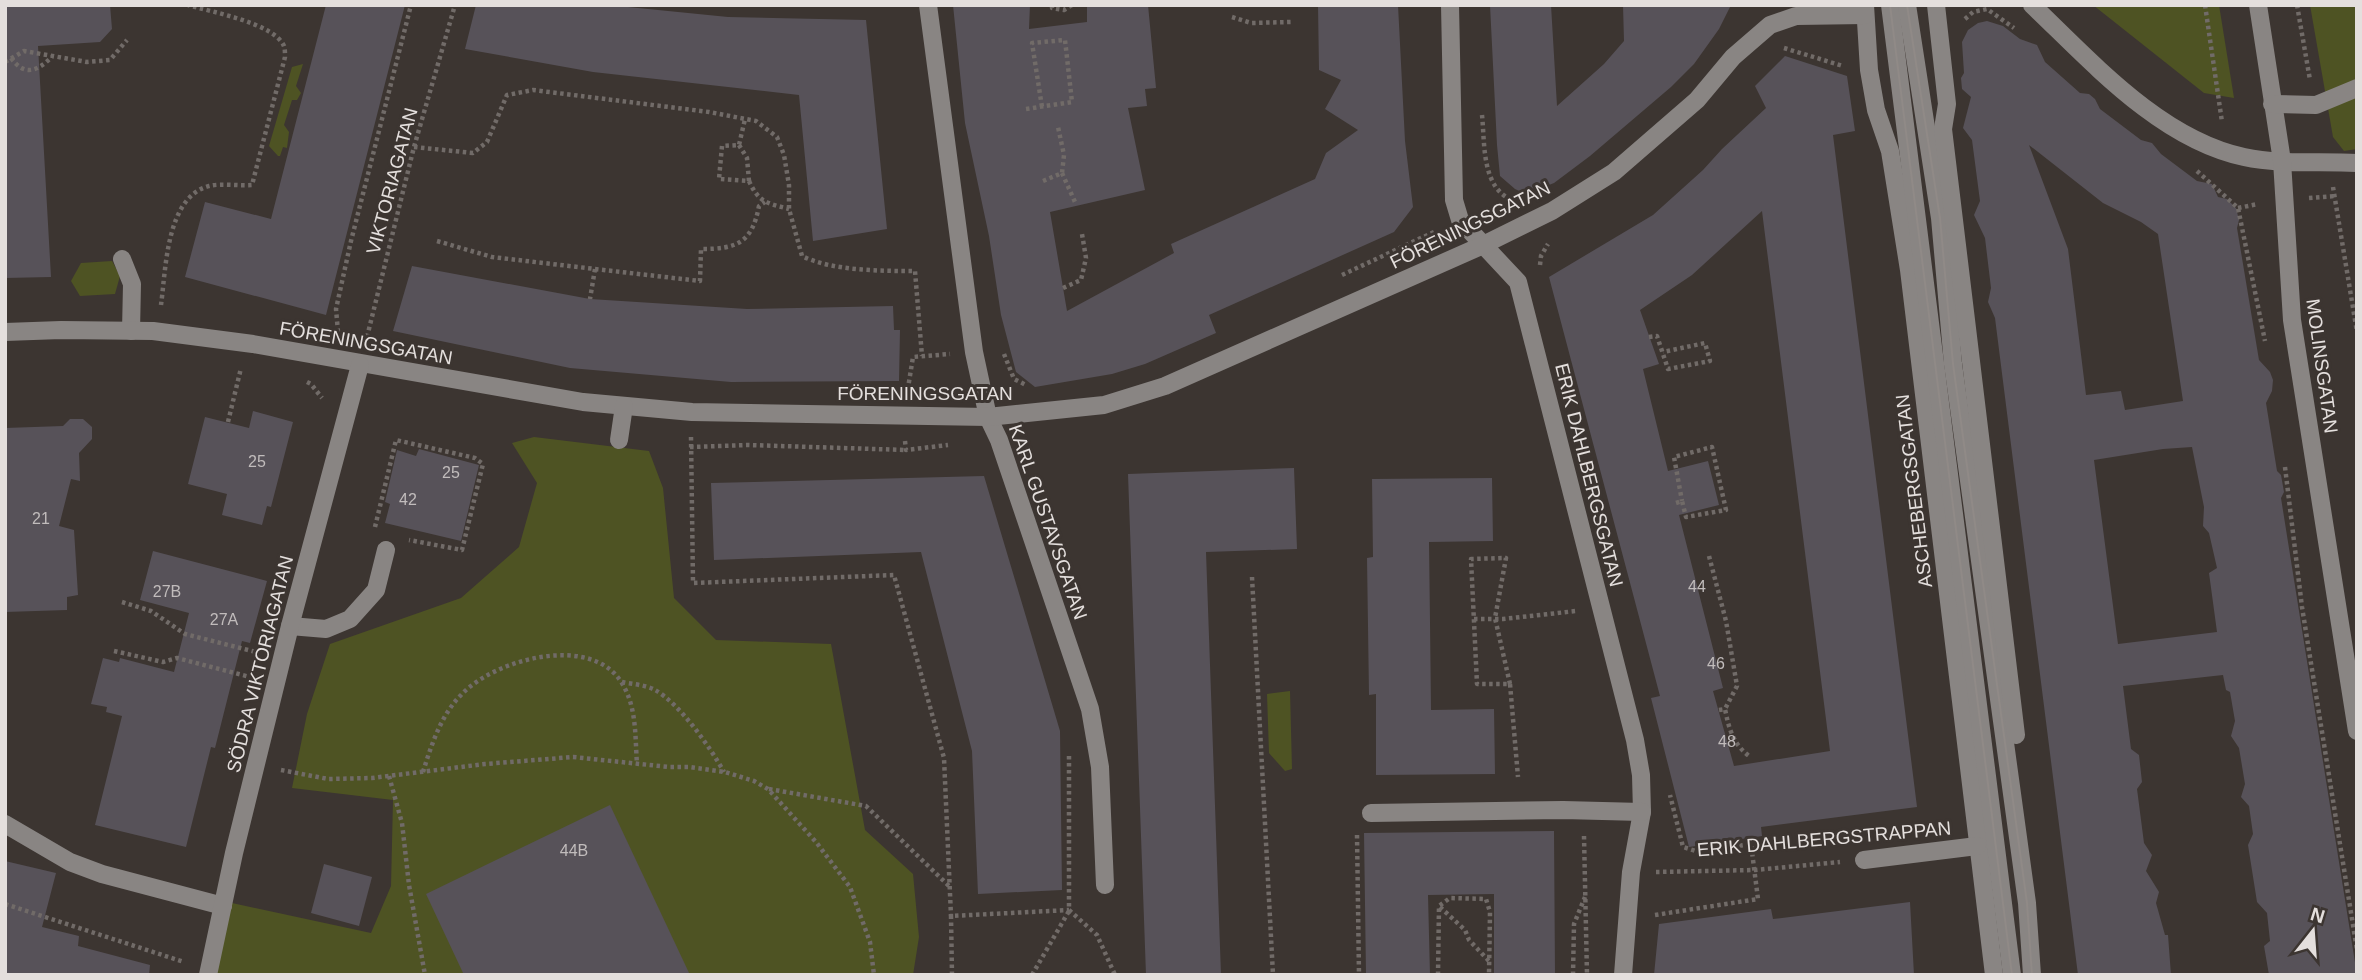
<svg xmlns="http://www.w3.org/2000/svg" width="2362" height="980" font-family="Arial,sans-serif">
<style>
.green{fill:#4e5323}
.building{fill:#575259;fill-rule:evenodd}
.lines{fill:none;stroke-linecap:round;stroke-linejoin:round}
.path{stroke:#716b68;stroke-width:4.5;stroke-dasharray:3.5 3.5;stroke-linecap:butt}
.minor{stroke:#898583;stroke-width:18}
.tram{stroke:#908a87;stroke-width:2}
.labels{text-anchor:middle;dominant-baseline:central;stroke-width:6;stroke-linejoin:round;paint-order:stroke}
.number-label{font-size:16px;fill:#c1bcbc}
.street-label{font-size:19px;fill:#e4dfdd;stroke:#3c3531}
</style>
<rect width="100%" height="100%" fill="#3c3531"/>
<g class="green">
<polygon points="2093,5 2219,5 2234,98 2204,93"/>
<polygon points="2310,5 2357,5 2357,149 2344,151 2333,137"/>
<polygon points="303,64 296,86 301,93 297,100 292,100 284,125 289,132 287,148 283,147 280,156 278,156 269,146 292,67"/>
<polygon points="112,261 120,276 115,294 80,296 71,281 81,263"/>
<polygon points="534,437 649,451 663,488 674,598 716,640 831,644 865,830 913,874 919,937 913,975 215,975 232,903 371,933 391,886 393,800 292,788 307,714 330,644 461,598 519,547 537,483 512,443"/>
<polygon points="1290,691 1292,769 1285,771 1269,753 1267,694"/>
</g>
<g class="building">
<polygon points="5,5 110,5 112,29 100,42 38,46 51,277 5,278"/>
<polygon points="326,5 405,5 326,315 185,277 205,202 271,219"/>
<polygon points="476,5 608,5 728,17 866,20 887,229 813,241 799,95 593,72 465,49"/>
<polygon points="953,5 1030,5 1029,29 1087,22 1087,5 1148,5 1156,88 1145,89 1147,106 1128,108 1145,190 1050,212 1067,311 1174,253 1171,244 1315,179 1326,153 1358,130 1325,109 1341,80 1319,70 1318,5 1398,5 1405,141 1413,207 1394,232 1209,315 1216,333 1145,364 1112,374 1035,387 1016,372 1001,315 989,236 965,123"/>
<polygon points="1490,5 1551,5 1557,106 1604,64 1624,41 1623,5 1731,5 1719,29 1694,64 1671,87 1590,156 1554,183 1526,194 1515,189 1500,176 1497,145"/>
<path d="M1987 21 2003 26 2020 39 2037 45 2045 62 2080 93 2089 94 2095 99 2100 109 2141 140 2152 143 2161 154 2197 181 2212 184 2218 197 2227 199 2236 208 2239 220 2237 228 2259 360 2270 372 2273 380 2272 391 2266 403 2277 471 2281 475 2284 492 2281 498 2357 975H2269L2264 946 2270 941 2267 913 2257 902 2248 845 2253 834 2249 806 2241 797 2245 784 2239 748 2231 736 2235 721 2230 692 2226 690 2223 675 2123 686 2131 749 2139 755 2142 782 2137 789 2144 843 2152 855 2146 871 2159 892 2156 903 2165 935H2168L2171 975H2078L1995 318 1988 302 1991 288 1985 238 1974 215 1980 201 1972 140 1963 128 1971 97 1962 89 1961 78 1964 73 1962 42 1968 30 1978 23ZM2029 145 2103 203 2141 222 2158 234 2183 401 2125 410 2121 391 2086 395 2068 249ZM2192 447 2204 507 2203 526 2209 533 2217 568 2209 573 2217 632 2118 644 2094 460 2163 449Z"/>
<path d="M1785 56 1847 76 1855 131 1833 135 1917 807 1761 827 1762 836 1689 847 1651 698 1660 696 1549 277 1653 215 1703 170 1722 149 1766 108 1755 86ZM1762 211 1830 751 1734 766 1713 691 1723 688 1679 515 1719 505 1708 461 1668 471 1643 369 1659 364 1640 310 1692 275Z"/>
<polygon points="412,266 590,299 747,309 893,306 894,330 900,330 899,381 731,382 570,368 393,331"/>
<polygon points="253,411 293,422 271,507 267,506 262,525 222,515 227,494 188,484 205,417 249,428"/>
<polygon points="70,419 83,419 92,427 92,439 79,453 80,481 71,479 59,526 74,530 78,595 67,597 67,610 5,612 5,428 63,426"/>
<polygon points="419,449 479,465 461,541 385,523 390,504 385,502 397,450 416,456"/>
<polygon points="1294,468 1297,549 1206,552 1221,975 1146,975 1128,474"/>
<polygon points="984,476 1060,731 1062,890 978,894 972,751 921,552 714,560 711,483"/>
<polygon points="1492,478 1493,541 1429,542 1430,622 1431,710 1494,709 1495,774 1376,775 1376,694 1369,695 1367,558 1373,557 1372,479"/>
<polygon points="153,551 267,581 250,643 242,641 215,748 211,747 186,847 95,825 122,716 106,712 107,707 91,704 103,658 119,662 120,658 174,672 189,613 140,600"/>
<polygon points="610,805 690,975 464,975 426,894"/>
<polygon points="1554,831 1555,975 1494,975 1494,894 1428,895 1430,975 1366,975 1364,833"/>
<polygon points="5,861 56,873 42,927 79,936 78,946 150,965 149,975 5,975"/>
<polygon points="324,864 372,877 359,926 311,913"/>
<polygon points="1910,902 1914,975 1654,975 1659,924 1771,909 1773,919"/>
</g>
<g class="lines">
<g class="path">
<polyline points="1052,5 1052,8 1064,10 1072,5"/>
<polyline points="2205,5 2222,122"/>
<polyline points="2297,5 2310,80"/>
<polyline points="1232,17 1251,23 1291,22"/>
<polyline points="1965,19 1973,12 1987,9 2014,28"/>
<polyline points="1784,48 1843,66"/>
<path d="M11 58C25 77 37 71 52 57"/>
<polyline points="5,62 24,51 87,62 110,60 127,40"/>
<polyline points="1026,109 1072,102 1065,40 1032,43 1042,107"/>
<path d="M1482 115C1485 143 1481 187 1512 200"/>
<polyline points="739,145 747,158 749,181 719,179 722,146 739,145 745,119"/>
<path d="M414 147 473 153 487 142 507 95 533 90 709 112 756 121 777 137 784 155 789 185V209L802 256C832 271 881 271 915 271L922 356"/>
<polyline points="2197,171 2238,208 2265,341"/>
<polyline points="1062,173 1075,202"/>
<path d="M749 181C759 203 767 203 789 209"/>
<polyline points="1043,181 1062,173 1064,155 1058,127"/>
<polyline points="2333,187 2357,332"/>
<polyline points="2309,198 2335,196"/>
<polyline points="2238,208 2258,204"/>
<polyline points="437,241 492,257 595,269 590,299"/>
<polyline points="1540,265 1541,256 1548,244"/>
<path d="M595 269 700 281 701 249C737 249 752 243 759 206L765 202"/>
<polyline points="1342,275 1436,231"/>
<polyline points="1063,288 1081,280 1086,258 1082,234"/>
<path d="M161 305C166 269 166 197 209 186 221 183 239 186 252 185L285 57C285 53 285 49 284 46 274 23 211 12 188 5"/>
<polyline points="338,332 336,309 351,241 411,5"/>
<polyline points="367,337 414,147 455,5"/>
<polyline points="1649,337 1657,336 1668,369 1710,361 1705,343 1663,352"/>
<polyline points="1004,354 1014,379 1026,385"/>
<polyline points="307,382 311,384 322,398"/>
<polyline points="906,388 908,388 913,357 950,354"/>
<polyline points="228,422 241,368"/>
<polyline points="691,437 693,583 894,575 944,758 951,916"/>
<polyline points="905,441 906,450 948,445"/>
<polyline points="690,447 749,445 906,450"/>
<polyline points="2285,467 2302,607 2357,950"/>
<polyline points="1676,503 1682,501 1686,517 1726,510 1712,447 1674,457 1682,501"/>
<polyline points="375,527 396,440 475,458 483,464 462,550 409,540"/>
<polyline points="1709,556 1726,621 1737,686 1725,709"/>
<polyline points="1252,577 1273,975"/>
<polyline points="122,602 151,611 185,634 256,652"/>
<polyline points="1474,619 1503,619 1576,611"/>
<polyline points="114,651 163,662 177,658 250,677"/>
<path d="M622 682C632 684 646 685 655 690 680 704 710 747 724 772"/>
<polyline points="1510,684 1495,618 1506,558 1471,559 1477,684 1510,684 1518,777"/>
<path d="M1719 710 1725 709C1729 729 1733 744 1749 756"/>
<polyline points="1069,756 1069,910 1097,935 1115,975"/>
<polyline points="281,770 328,779 372,778 485,764 573,757 669,767 689,767 725,772 754,781 768,789 816,842 850,887 870,942 874,975"/>
<path d="M423 772C431 746 441 715 461 695 494 659 594 632 623 685 637 709 635 738 637 764"/>
<polyline points="389,776 402,823 409,885 425,975"/>
<polyline points="769,789 866,806 950,887"/>
<polyline points="1357,835 1359,975"/>
<polyline points="1584,836 1587,975"/>
<polyline points="1656,872 1755,870 1840,862"/>
<polyline points="5,904 184,962"/>
<polyline points="1440,907 1465,930 1469,940 1489,961"/>
<polyline points="1655,915 1758,899 1751,844 1699,852 1683,847 1670,795"/>
<polyline points="952,975 951,916 1069,910"/>
<polyline points="1032,975 1069,911"/>
<polyline points="1438,975 1439,906 1450,898 1486,899 1490,912 1489,975"/>
<polyline points="1573,975 1574,924 1585,897"/>
</g>
<g class="minor">
<polyline points="928,5 974,352 988,417 999,440 1090,709 1100,767 1105,885"/>
<polyline points="1450,5 1454,200 1460,220 1518,282 1635,740 1641,775 1642,812 1631,872 1623,975"/>
<polyline points="1865,5 1869,70 1876,110 1890,151 1909,270 1994,975"/>
<polyline points="1890,5 2012,975"/>
<polyline points="1907,5 1940,218 1953,364 2027,903 2032,975"/>
<polyline points="1936,5 1947,104 1943,129 2016,735"/>
<path d="M2032 5C2092 62 2160 139 2244 157 2280 165 2320 161 2357 163"/>
<polyline points="2258,5 2282,161 2292,320 2357,731"/>
<polyline points="2272,104 2316,105 2357,88"/>
<polyline points="122,259 132,284 131,331"/>
<polyline points="5,332 61,330 153,331 253,344 583,402 692,412 988,417 1104,405 1165,386 1481,246 1552,211 1614,172 1697,100 1733,57 1770,25 1796,16 1865,15"/>
<polyline points="619,440 624,406"/>
<polyline points="290,626 326,629 350,619 376,590 386,550"/>
<polyline points="1371,813 1563,810 1642,812"/>
<polyline points="5,824 70,862 102,874 223,906"/>
<polyline points="1864,860 1977,846"/>
<polyline points="208,975 234,853 290,626 360,365"/>
</g>
<g class="tram">
<polyline points="1890,5 2012,975"/>
<polyline points="1907,5 1940,218 1953,364 2027,903 2032,975"/>
</g>
</g>
<g class="labels">
<g class="number-label">
<text x="257" y="461">25</text>
<text x="451" y="472">25</text>
<text x="408" y="499">42</text>
<text x="41" y="518">21</text>
<text x="1697" y="586">44</text>
<text x="167" y="591">27B</text>
<text x="224" y="619">27A</text>
<text x="1716" y="663">46</text>
<text x="1727" y="741">48</text>
<text x="574" y="850">44B</text>
</g>
<g class="street-label">
<text transform="translate(392 181) rotate(-75)">VIKTORIAGATAN</text>
<text transform="translate(1470 225) rotate(-26)">FÖRENINGSGATAN</text>
<text transform="translate(366 343) rotate(10)">FÖRENINGSGATAN</text>
<text transform="translate(2322 366) rotate(82)">MOLINSGATAN</text>
<text x="925" y="393">FÖRENINGSGATAN</text>
<text transform="translate(1589 475) rotate(76)">ERIK DAHLBERGSGATAN</text>
<text transform="translate(1914 491) rotate(-97)">ASCHEBERGSGATAN</text>
<text transform="translate(1048 522) rotate(71)">KARL GUSTAVSGATAN</text>
<text transform="translate(260 664) rotate(-76)">SÖDRA VIKTORIAGATAN</text>
<text transform="translate(1824 839) rotate(-5)">ERIK DAHLBERGSTRAPPAN</text>
</g>
</g>
<rect width="2362" height="980" fill="none" stroke="#e4dfdd" stroke-width="14"/>
<g transform="translate(2313 931) rotate(17)" stroke="#3c3531" stroke-width="5" paint-order="stroke">
<path d="M0-5L12 26L0 18L-12 26Z" fill="#e4dfdd"/>
<text y="-10" font-size="19" font-weight="bold" text-anchor="middle" fill="#e4dfdd">N</text>
</g>
</svg>
